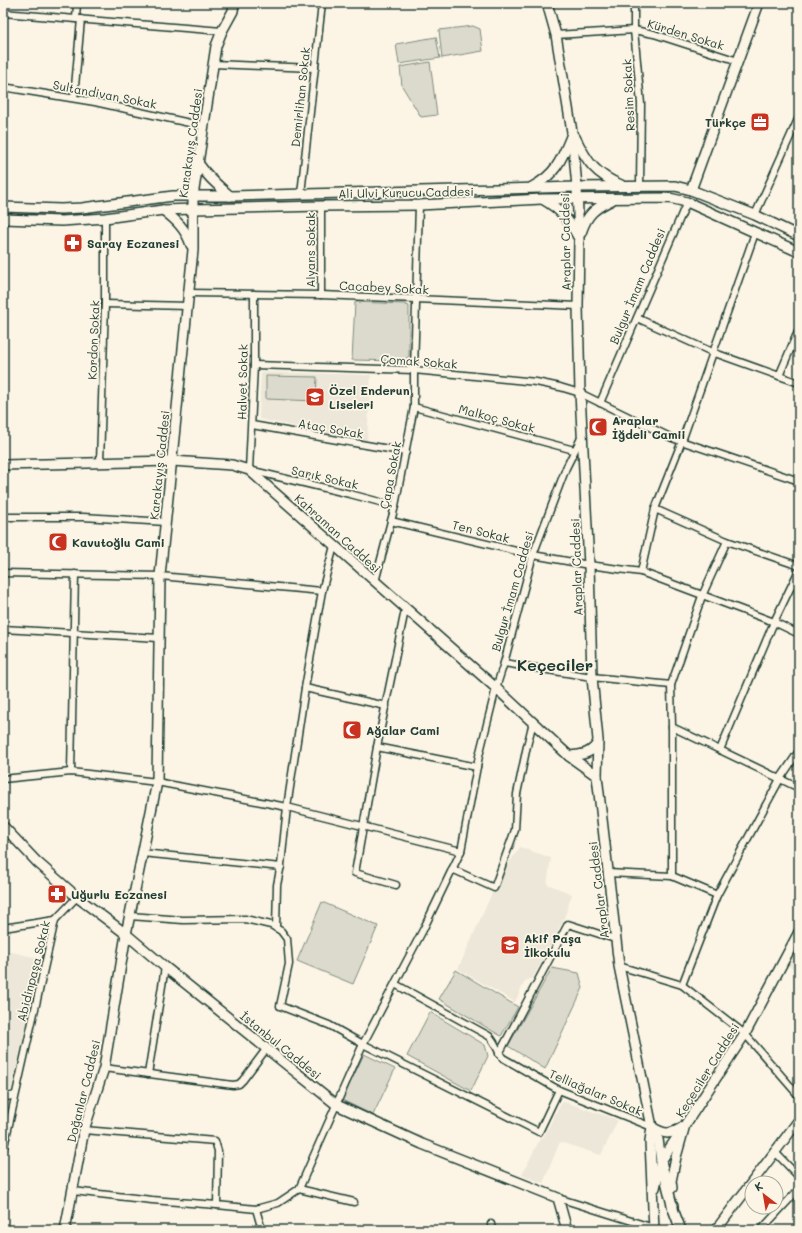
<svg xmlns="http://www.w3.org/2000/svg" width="802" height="1233" font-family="Mali,sans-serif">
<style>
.built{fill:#ece7d8}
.green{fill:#dcdacc;stroke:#7e8c80}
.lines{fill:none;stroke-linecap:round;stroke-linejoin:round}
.street-casing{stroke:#1f3d34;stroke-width:9}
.secondary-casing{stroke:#1f3d34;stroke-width:12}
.street{stroke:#fcf5e5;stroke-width:6}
.secondary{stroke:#fcf5e5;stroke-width:9}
.labels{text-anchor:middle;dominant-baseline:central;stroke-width:3.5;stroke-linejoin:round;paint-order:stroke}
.street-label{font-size:12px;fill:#1f3d34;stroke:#fcf5e5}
.poi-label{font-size:12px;font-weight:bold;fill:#1f3d34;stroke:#fcf5e5;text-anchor:start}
.district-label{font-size:16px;font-weight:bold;fill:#1f3d34;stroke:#fcf5e5}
</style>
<rect width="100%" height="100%" fill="#fcf5e5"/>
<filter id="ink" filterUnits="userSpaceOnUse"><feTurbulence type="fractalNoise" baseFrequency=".025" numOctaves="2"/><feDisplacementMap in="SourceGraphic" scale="8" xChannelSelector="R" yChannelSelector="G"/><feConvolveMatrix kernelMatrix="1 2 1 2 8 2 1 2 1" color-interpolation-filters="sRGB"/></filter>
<g filter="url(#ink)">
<g class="built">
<polygon points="261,372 371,375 367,441 259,419"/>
<polygon points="520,847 551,858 547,884 572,894 563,921 533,978 525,981 515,1002 458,969 493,891 497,892 505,869"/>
<polygon points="799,933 799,975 784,961"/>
<polygon points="3,950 42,959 11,1090 3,1092"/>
<polygon points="562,1101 618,1120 601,1155 560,1142 543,1183 522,1175 541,1137 543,1138"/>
</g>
<g class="green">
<polygon points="473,26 480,29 483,51 442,58 439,30"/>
<polygon points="436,37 440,58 399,64 396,44"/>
<polygon points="430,62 437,115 421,117 402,86 400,67"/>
<polygon points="355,302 404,304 409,306 409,356 403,361 352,360"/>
<polygon points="266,376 317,377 316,401 266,399"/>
<polygon points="322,902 378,926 353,984 297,961"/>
<polygon points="552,968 579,973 583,988 545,1069 508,1046"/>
<polygon points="456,970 518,1007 501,1036 439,999"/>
<polygon points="430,1012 485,1045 488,1056 471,1091 407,1056"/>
<polygon points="364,1054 395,1069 373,1115 342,1100"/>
</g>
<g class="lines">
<defs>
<g id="street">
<polyline points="634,3 634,30 641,104 640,186"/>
<polyline points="3,13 222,31"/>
<polyline points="76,19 77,3"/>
<polyline points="556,35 634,30 654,34 738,61"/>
<polyline points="213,64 315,68"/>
<polyline points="3,87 95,102 203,126"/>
<polyline points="74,98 81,19"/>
<polyline points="301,194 322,3"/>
<polyline points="755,215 799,117"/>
<polyline points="189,293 321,295 578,306"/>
<polyline points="254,294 254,365 249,470 350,494 395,506"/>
<polyline points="321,295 321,206"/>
<polyline points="105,304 188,306"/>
<polyline points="637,318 712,352 799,383"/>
<polyline points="254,365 414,370 536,382 560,387 580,393 672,438 799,481"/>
<polyline points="779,376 799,329"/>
<polyline points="600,403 687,202"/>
<polyline points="414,407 574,450"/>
<polyline points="252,425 406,452"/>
<polyline points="100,462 105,304 105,218"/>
<polyline points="655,509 727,541 799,566"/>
<polyline points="3,517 83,517 166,522"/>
<polyline points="391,521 533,555 589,565 641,572 774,622 799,634"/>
<polyline points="641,572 655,509 682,441 755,233"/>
<polyline points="3,573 160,576 322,591"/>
<polyline points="375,582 395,506 414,407 414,370 419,205"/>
<polyline points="3,629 159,638"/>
<polyline points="504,663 592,677 671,685"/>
<polyline points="305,688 386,706"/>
<polyline points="672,727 799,788"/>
<polyline points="377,747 477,767"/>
<polyline points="720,750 774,622 799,570"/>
<polyline points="71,772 75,574"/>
<polyline points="3,779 71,772 157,782 287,807 461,851"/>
<polyline points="142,853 281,867"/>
<polyline points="452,869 494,888 515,830 517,794 527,746 533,722"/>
<polyline points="607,873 672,876 717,895"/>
<polyline points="672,876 672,727 671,685 702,596 727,541"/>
<polyline points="396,885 355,873 377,747 405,610"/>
<polyline points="130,916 183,920 245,919 271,925 281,931 287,939 289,964 280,1006 329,1025 363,1044 539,1132 559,1090"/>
<polyline points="3,928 55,920"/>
<polyline points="276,928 277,885 281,865 287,807 305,688 322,591 334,546"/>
<polyline points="619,966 682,985 745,1034 799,1096"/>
<path d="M395 984 489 1036C496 1042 497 1052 503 1058L559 1090 652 1127"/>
<polyline points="682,985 717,895 780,779 799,751"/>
<polyline points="499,1054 568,924 615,939"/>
<polyline points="104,1068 233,1085 239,1084 243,1080 267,1048"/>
<polyline points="148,1074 165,967"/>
<polyline points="3,1098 15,1095"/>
<polyline points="84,1130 215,1141 218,1151 217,1205 256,1209"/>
<polyline points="3,1151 55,920 77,897"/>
<polyline points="774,1151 799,1177"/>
<polyline points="299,1189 354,1202"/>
<polyline points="73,1191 152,1200 217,1205"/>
<polyline points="558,1198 654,1228"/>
<polyline points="491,1224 492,1230"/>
<polyline points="262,1230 256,1209 278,1203 299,1189 363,1044 423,930 461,851 479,756 496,688 504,663 533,555 566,468 582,436"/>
<polyline points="761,1230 799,1189"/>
</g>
<g id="secondary">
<polyline points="547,3 556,35 572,132 577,187 579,240 578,306 580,393 589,565 592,677 598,740 597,776 619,966 652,1127 658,1139 661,1161 673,1209"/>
<path d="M575 137C587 162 595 174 621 185"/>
<path d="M198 163C207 176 218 186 230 196"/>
<path d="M532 187C557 174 562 158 572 134"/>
<polyline points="691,190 759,3"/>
<path d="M544 200C560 209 569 220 578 237"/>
<polyline points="3,207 61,209 82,208 173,196 230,196 577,187 675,186 691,190 755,215 799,236"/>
<path d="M163 210C176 220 186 229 191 245"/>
<polyline points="3,219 62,221 105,218 163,210 194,209 321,206 419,205 542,199 669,198 687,202 799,252"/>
<path d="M581 233C587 214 595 208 612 200"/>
<polyline points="3,465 172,461 232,465 249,470 496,688 569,756 597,776"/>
<path d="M569 756C581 755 592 754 598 742"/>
<polyline points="3,826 37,862 77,897 126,934 165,967 337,1105 422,1144 558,1198 567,1230"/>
<polyline points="652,1127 650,1141 654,1230"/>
<path d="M652 1127C665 1135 670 1135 683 1127"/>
<polyline points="655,1188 661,1161 680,1133"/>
<polyline points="672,1188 671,1181 676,1157 685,1125 745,1034 799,932"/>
<polyline points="673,1205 673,1209 681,1230"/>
<polyline points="65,1230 84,1130 104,1068 126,934 157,782 160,576 193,250 193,196 216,46 222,31 233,11 234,3"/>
<polyline points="716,1230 799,1120"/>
</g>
</defs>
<use href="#street" class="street-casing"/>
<use href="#secondary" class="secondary-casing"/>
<use href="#street" class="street"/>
<use href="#secondary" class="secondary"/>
</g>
</g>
<defs>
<symbol id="office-square" viewBox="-11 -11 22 22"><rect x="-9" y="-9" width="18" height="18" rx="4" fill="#c8321e" stroke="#fcf5e5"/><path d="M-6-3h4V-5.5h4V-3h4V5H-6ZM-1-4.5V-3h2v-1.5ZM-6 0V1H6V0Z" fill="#fff"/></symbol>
<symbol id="pharmacy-square" viewBox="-11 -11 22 22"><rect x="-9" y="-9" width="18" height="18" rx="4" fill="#c8321e" stroke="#fcf5e5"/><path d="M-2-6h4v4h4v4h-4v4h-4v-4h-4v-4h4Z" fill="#fff"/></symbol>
<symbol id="school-square" viewBox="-11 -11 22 22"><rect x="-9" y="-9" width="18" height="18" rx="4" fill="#c8321e" stroke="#fcf5e5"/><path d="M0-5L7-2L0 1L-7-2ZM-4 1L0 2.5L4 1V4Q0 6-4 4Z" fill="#fff"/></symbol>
<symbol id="mosque-square" viewBox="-11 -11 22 22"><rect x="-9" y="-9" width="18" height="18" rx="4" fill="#c8321e" stroke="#fcf5e5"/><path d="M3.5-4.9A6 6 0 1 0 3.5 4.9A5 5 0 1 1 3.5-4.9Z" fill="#fff"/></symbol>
</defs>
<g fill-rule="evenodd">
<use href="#office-square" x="749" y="111" width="22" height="22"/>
<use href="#pharmacy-square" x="62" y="232" width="22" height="22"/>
<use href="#school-square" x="304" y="386" width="22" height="22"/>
<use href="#mosque-square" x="587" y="416" width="22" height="22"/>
<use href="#mosque-square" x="47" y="531" width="22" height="22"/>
<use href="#mosque-square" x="341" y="719" width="22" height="22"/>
<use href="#pharmacy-square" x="46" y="883" width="22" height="22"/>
<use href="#school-square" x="499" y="934" width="22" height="22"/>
</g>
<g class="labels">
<g class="street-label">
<text transform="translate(686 34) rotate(17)">Kürden Sokak</text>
<text transform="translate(105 94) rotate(11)">Sultandivan Sokak</text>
<text transform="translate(628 95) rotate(-93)">Resim Sokak</text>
<text transform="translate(300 97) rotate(-84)">Demirlihan Sokak</text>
<text transform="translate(190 143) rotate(-82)">Karakayış Caddesi</text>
<text transform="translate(406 192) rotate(-1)">Ali Ulvi Kurucu Caddesi</text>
<text transform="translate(565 242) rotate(-91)">Araplar Caddesi</text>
<text transform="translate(310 250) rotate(-90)">Alyans Sokak</text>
<text transform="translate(637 286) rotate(-67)">Bulgur İmam Caddesi</text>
<text transform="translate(384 287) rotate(3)">Cacabey Sokak</text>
<text transform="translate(93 340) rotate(-88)">Kordon Sokak</text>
<text transform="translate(419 361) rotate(4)">Çomak Sokak</text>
<text transform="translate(242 382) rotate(-89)">Halvet Sokak</text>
<text transform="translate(497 418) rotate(15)">Malkoç Sokak</text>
<text transform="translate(331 428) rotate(10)">Ataç Sokak</text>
<text transform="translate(159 465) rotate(-84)">Karakayış Caddesi</text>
<text transform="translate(390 475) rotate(-79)">Çapa Sokak</text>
<text transform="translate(325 477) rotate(13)">Sarık Sokak</text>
<text transform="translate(481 531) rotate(14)">Ten Sokak</text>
<text transform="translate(338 533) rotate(42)">Kahraman Caddesi</text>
<text transform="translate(576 567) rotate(-92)">Araplar Caddesi</text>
<text transform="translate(512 591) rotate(-74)">Bulgur İmam Caddesi</text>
<text transform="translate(598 890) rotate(-97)">Araplar Caddesi</text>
<text transform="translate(33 971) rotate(-76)">Abidinpaşa Sokak</text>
<text transform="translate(281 1045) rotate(39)">İstanbul Caddesi</text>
<text transform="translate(707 1070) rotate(-58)">Keçeciler Caddesi</text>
<text transform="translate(83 1091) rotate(-76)">Doğanlar Caddesi</text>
<text transform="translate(596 1092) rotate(23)">Telliağalar Sokak</text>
</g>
<g class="poi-label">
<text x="746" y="122" text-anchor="end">Türkçe</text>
<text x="87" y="243">Saray Eczanesi</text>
<text x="329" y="390">Özel Enderun<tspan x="329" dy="14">Liseleri</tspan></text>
<text x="612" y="420">Araplar<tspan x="612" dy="14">İğdeli Camii</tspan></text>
<text x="72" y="542">Kavutoğlu Cami</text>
<text x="366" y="730">Ağalar Cami</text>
<text x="71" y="894">Uğurlu Eczanesi</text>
<text x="524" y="938">Akif Paşa<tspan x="524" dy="14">İlkokulu</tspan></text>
</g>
<g class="district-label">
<text x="555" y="664">Keçeciler</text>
</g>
</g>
<rect width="802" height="1233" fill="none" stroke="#fcf5e5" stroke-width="16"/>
<rect x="8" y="8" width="786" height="1217" fill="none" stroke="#1f3d34" stroke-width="1.5" filter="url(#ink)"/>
<g transform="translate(764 1195) rotate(329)"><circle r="19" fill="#fcf5e5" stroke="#a4ab9e"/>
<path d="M0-3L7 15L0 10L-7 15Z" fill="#c8321e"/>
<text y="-6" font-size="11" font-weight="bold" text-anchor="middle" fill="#1f3d34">K</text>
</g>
</svg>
